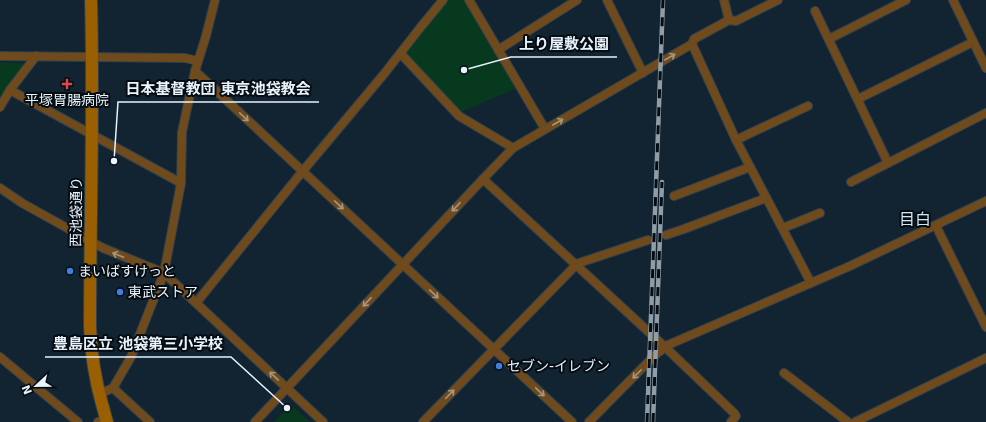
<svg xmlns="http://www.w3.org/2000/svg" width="986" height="422" font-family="'DejaVu Sans','Noto Sans JP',sans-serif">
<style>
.green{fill:#06391d}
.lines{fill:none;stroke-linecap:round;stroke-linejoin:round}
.street-casing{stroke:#30404e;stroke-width:10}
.secondary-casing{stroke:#30404e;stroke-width:14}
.street{stroke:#6e4a1c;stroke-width:8}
.secondary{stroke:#995f00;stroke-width:12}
.rail-casing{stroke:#8f9da8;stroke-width:4.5}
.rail{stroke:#050c12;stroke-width:3;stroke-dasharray:9;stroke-linecap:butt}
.oneway{stroke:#a59681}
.health-dot{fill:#e0444e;stroke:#050c12;stroke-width:1.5}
.shop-dot{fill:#3f7fe0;stroke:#050c12;stroke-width:1.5}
.labels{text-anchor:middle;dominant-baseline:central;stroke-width:4;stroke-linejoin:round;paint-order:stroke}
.poi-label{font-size:14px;fill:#e8f3fd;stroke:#050c12;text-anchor:start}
.street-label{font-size:14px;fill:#e8f3fd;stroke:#050c12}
.quarter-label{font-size:16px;fill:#cfe5f8;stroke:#050c12}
.leader{fill:none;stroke:#e8f3fd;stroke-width:1.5}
.callout-dot{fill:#e8f3fd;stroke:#050c12;stroke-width:1.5}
.callout-label{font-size:15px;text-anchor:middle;font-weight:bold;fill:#e8f3fd;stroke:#050c12;stroke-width:4;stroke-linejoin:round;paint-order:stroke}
</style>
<rect width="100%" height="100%" fill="#122331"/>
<g class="green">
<polygon points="448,0 464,0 517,88 461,112 405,52"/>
<polygon points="0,62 23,63 22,69 5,90 0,98"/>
<polygon points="290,404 310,422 274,422"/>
</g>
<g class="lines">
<defs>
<g id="street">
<polyline points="469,0 545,129"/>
<polyline points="607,0 643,73"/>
<polyline points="724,0 729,20"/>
<polyline points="953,0 986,68"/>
<polyline points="815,11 888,163"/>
<polyline points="829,39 906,0"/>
<polyline points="692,44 736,140 811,283"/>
<polyline points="498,50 577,0"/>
<polyline points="401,54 459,116 513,148"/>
<polyline points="0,56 185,58 198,61"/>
<polyline points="195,71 572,422"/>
<polyline points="10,90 181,183"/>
<polyline points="858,99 973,42"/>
<polyline points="0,107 10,90 36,56"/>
<polyline points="736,140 808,106"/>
<polyline points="483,179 665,347 734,413 736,416 731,422"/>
<polyline points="851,182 986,113"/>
<polyline points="0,188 22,203 103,248 164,273 323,422"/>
<polyline points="674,196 750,167"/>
<polyline points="936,226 986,327"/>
<polyline points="783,228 820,213"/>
<polyline points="666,235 684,229 766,198"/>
<polyline points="196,303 302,172 384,74 420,28 443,0"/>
<polyline points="0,357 78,422"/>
<polyline points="784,373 848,422"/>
<polyline points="113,388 150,422"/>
<polyline points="99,394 113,388 131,357 164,273 181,183 182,132 195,71 206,36 215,0"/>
<polyline points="98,422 106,419"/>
<polyline points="255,422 483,179 513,148 692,44 694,39 729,20 736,21 778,0"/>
<polyline points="423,422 576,265 579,263 648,240"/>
<polyline points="589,422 655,355 668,345 850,266 986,201"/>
<polyline points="855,422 986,358"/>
</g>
<path id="secondary" d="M91 0C94 109 90 218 90 327 91 353 95 379 102 404 104 410 105 416 107 422"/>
</defs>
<use href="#street" class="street-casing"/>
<use href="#secondary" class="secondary-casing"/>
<use href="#street" class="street"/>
<use href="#secondary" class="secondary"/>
<defs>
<g id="rail">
<polyline points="647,422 663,0"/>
<polyline points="653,422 662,182"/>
</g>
</defs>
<use href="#rail" class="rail-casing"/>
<use href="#rail" class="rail"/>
</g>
<defs><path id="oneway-shaft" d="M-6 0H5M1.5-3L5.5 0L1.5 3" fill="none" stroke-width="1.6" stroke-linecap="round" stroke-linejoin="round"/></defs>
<g class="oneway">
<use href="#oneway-shaft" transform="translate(670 57) rotate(-30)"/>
<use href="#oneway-shaft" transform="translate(244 117) rotate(43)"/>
<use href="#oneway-shaft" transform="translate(558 122) rotate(-30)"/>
<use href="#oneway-shaft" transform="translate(339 205) rotate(43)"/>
<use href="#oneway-shaft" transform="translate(456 207) rotate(133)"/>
<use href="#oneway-shaft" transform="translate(118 255) rotate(-158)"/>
<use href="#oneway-shaft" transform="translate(434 294) rotate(43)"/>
<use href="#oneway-shaft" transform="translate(367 302) rotate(133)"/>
<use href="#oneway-shaft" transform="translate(637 374) rotate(135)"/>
<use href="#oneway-shaft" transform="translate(274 376) rotate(-137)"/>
<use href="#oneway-shaft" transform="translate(540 392) rotate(43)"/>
<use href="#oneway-shaft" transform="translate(450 394) rotate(-46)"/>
</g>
<path class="health-dot" d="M65 78h4v4h4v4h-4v4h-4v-4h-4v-4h4z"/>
<g class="shop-dot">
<circle cx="70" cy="271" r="4"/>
<circle cx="120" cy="292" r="4"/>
<circle cx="499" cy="366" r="4"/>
</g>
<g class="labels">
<g class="poi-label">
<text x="67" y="100" text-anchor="middle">平塚胃腸病院</text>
<text x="78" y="271">まいばすけっと</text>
<text x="128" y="292">東武ストア</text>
<text x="507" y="366">セブン-イレブン</text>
</g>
<g class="street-label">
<text transform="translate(76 212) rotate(-89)">西池袋通り</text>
</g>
<g class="quarter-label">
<text x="915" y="219">目白</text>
</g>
</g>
<path class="leader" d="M464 70L511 57H617M114 161L118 102H319M287 408L231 357H45"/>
<g class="callout-dot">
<circle cx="464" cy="70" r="4"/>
<circle cx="114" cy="161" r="4"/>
<circle cx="287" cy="408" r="4"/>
</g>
<g class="callout-label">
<text x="564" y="49">上り屋敷公園</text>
<text x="218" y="94">日本基督教団 東京池袋教会</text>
<text x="138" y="349">豊島区立 池袋第三小学校</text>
</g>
<g transform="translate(36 386) rotate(248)" stroke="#050c12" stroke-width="3" paint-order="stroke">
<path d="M0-3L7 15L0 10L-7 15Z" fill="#e8f3fd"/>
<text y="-6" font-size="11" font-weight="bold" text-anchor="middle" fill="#e8f3fd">N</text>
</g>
</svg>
